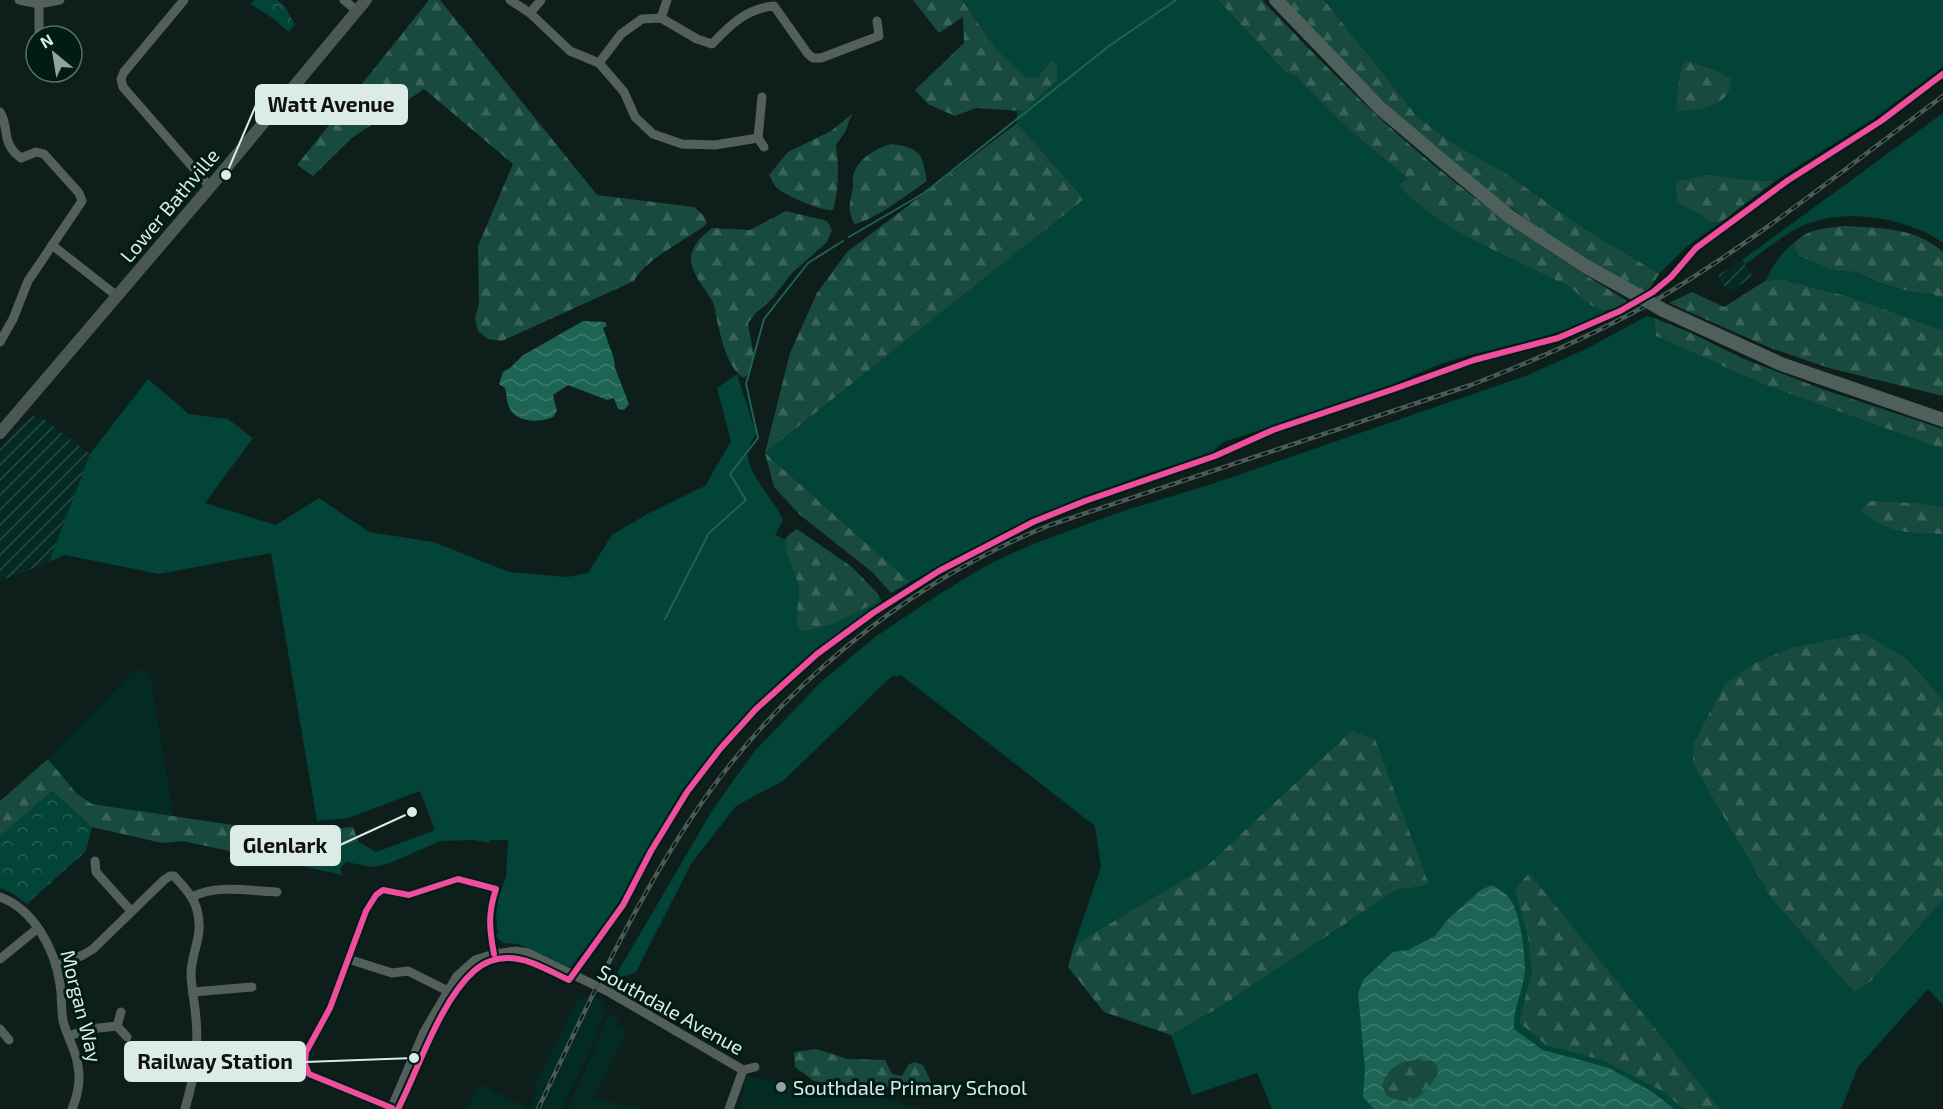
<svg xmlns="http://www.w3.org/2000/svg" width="1943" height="1109" font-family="'Exo 2',sans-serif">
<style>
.built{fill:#042b23}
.industrial{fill:url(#industrial-furrows)}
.grass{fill:#024437;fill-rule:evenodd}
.forest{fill:url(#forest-firs)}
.park{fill:url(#park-crowns)}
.water{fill:url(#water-waves);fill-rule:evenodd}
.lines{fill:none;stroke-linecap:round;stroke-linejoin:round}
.stream{stroke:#1d6454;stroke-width:2}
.street{stroke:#545f5b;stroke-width:9}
.secondary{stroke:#4a5753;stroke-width:12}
.primary{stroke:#4f5f5b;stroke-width:14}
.rail-casing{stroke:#4e5a56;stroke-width:4.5}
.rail{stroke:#001c15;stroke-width:2;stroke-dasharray:7;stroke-linecap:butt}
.primary-bridge{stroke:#4f5f5b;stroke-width:14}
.cycleway-casing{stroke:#001c15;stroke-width:10}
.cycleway{stroke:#ef4d9e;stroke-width:6}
.poi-dot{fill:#93a39f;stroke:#001c15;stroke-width:2}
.labels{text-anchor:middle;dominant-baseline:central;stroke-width:6;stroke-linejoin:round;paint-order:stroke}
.street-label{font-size:20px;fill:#dbebe6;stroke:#001c15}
.poi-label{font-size:20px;fill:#dbebe6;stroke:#001c15;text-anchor:start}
.leader{fill:none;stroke:#dbebe6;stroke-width:2}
.callout-dot{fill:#dbebe6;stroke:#001c15;stroke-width:2}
.callout{fill:#dbebe6;stroke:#dbebe6;stroke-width:2}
.callout-label{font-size:21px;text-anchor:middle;font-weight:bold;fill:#111}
</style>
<defs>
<pattern id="industrial-furrows" width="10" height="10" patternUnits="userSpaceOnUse" patternTransform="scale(1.5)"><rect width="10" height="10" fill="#042b23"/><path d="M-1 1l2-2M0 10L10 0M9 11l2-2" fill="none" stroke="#284a43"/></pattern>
<pattern id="forest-firs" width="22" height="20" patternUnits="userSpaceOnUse" patternTransform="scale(1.5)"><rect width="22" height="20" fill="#184a3e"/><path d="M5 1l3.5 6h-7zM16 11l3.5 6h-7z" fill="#39645a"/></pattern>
<pattern id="park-crowns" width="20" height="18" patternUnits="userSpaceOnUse" patternTransform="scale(1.5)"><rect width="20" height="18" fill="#024437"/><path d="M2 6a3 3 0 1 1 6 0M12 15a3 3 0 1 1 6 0" fill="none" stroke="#265f54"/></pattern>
<pattern id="water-waves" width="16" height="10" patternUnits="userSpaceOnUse" patternTransform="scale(1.5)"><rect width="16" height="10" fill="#1d6454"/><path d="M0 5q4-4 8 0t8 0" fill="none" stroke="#3d7a6d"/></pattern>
</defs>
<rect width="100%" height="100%" fill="#0e1e1a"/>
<g class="built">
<polygon points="144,669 151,680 174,817 92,804 76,793 48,759 133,671"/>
<polygon points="591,995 601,1000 606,1012 576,1081 561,1109 529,1109 535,1096 536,1084 577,1000"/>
<polygon points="610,1013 619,1018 616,1023 627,1029 593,1097 641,1109 568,1109"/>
<polygon points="746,1076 859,1093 926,1109 740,1109"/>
<polygon points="478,1086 490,1087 492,1090 518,1102 526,1109 467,1109"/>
</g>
<g class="industrial">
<polygon points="1742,260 1753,277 1728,292 1718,275"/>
<polygon points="33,416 44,419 90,454 49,562 0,581 0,449 17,428"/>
</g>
<g class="grass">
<path d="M962 0H1218L1285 72 1296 76 1338 120 1408 179 1400 185C1416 205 1436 217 1458 230 1493 250 1530 266 1566 285 1581 293 1591 309 1609 310 1562 337 1508 344 1456 359 1428 367 1402 382 1375 392 1325 409 1273 426 1223 442L1210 454 1152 472 1091 494 1010 529 910 582 765 453 1084 199 1017 123V111H1024L1051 60 1038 77 1026 78 997 50Z"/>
<path d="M1324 0H1943V67L1873 119 1775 181 1748 180 1709 175 1677 203 1702 215 1709 222 1720 223 1686 247 1659 274 1582 227 1505 173 1451 142 1417 116ZM1684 60 1719 71 1731 79 1676 111 1678 83Z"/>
<path d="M1943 113V243C1909 218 1846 208 1807 224 1784 233 1765 251 1745 264L1742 260Z"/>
<path d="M1795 242 1793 246 1835 271 1856 272 1880 283 1915 293 1932 294 1943 299V330L1853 298 1781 279 1765 281C1773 266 1781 252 1795 242Z"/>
<polygon points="1647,316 1654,318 1657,336 1765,385 1943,449 1943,507 1917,503 1872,501 1860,509 1904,532 1943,534 1943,699 1908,660 1724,685 1694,742 1871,981 1943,900 1943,1005 1928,989 1858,1067 1841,1109 1272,1109 1257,1073 1192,1095 1171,1035 1225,1004 1398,889 1351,731 1209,864 1074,945 1101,867 1095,826 901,675 891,677 783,781 736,806 691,864 636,972 613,980 713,809 753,753 821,682 875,637 941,593 989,564 1033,544 1123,511 1212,484 1528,375 1588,348"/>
<path d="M737 374 756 433C754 438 749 445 748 451 744 471 776 501 783 520L775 535 786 540 785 546C790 560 798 576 799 591 800 608 794 617 802 632 829 625 852 615 876 602L878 594 883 602 829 641 767 695 730 732 682 790 611 916 570 968 518 944 503 943 495 935 498 934 496 915 499 895 506 877 508 840H490V843L474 840 440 841 388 864 372 867 346 862 340 868 343 875 277 861 282 852 340 848 358 841 376 852 435 830 420 791 349 818 317 821 271 553 159 574 65 555 49 562 90 454 148 379 189 414 228 419 253 438 205 503 276 525 319 498 369 532 434 542 509 572 567 577 588 573 612 535 647 514 705 486 731 441 717 388Z"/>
</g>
<g class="forest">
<path d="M429 0H440L597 195 694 207 704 216 707 224C688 239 644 260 634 281L502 341 488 339 478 331 475 318 479 303 478 246 513 164 424 89 352 138 313 176 297 165Z"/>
<polygon points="913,0 962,0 997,50 1026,77 1038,77 1051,60 1057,65 1057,80 1024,111 976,108 955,116 928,104 915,90 964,43 963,17 939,33"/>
<path d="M1218 0H1262C1301 40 1339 81 1381 119 1457 189 1541 249 1629 302 1620 307 1610 312 1599 309 1586 305 1578 291 1566 285 1514 258 1437 230 1399 185L1408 179 1338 120 1296 76 1285 72Z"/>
<path d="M1284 0H1324L1417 116 1451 142 1505 173 1582 227 1659 274 1648 291 1641 292C1506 216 1387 114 1284 0Z"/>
<path d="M1684 60 1719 71 1731 79C1731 108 1699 110 1676 111L1678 83Z"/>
<path d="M852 114 845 132 836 145C839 165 839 191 833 210 820 211 787 196 777 188 773 184 772 180 769 175L788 152 831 131Z"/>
<polygon points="1017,123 1084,199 765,453 910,582 891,593 872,572 800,515 774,487 765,453 790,353 817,293 847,252"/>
<path d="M891 144C921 148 922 153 927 181 909 193 874 221 854 224 848 207 849 209 852 192 854 186 852 178 854 173 859 158 877 148 891 144Z"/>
<polygon points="1709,175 1748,180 1775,181 1720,223 1709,222 1702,215 1677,203 1676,181"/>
<path d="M786 211 827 221 832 230 827 242 792 273 772 299 756 313 748 323C750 344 761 360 744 378 729 370 722 342 718 325 716 317 716 307 711 299 704 287 690 272 691 257 693 244 702 236 712 228L750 230Z"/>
<path d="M1844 226C1879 228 1916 227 1943 252V299L1932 294 1915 293 1880 283 1856 272 1836 271 1799 256 1793 245C1804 229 1826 228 1844 226Z"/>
<polygon points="1781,279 1853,298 1943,330 1943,396 1829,368 1768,347 1669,303 1692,292 1724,307 1765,281"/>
<polygon points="1654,318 1689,332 1744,359 1822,389 1943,429 1943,449 1765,385 1656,336"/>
<path d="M1871 501 1917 503 1943 507V534C1911 533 1884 534 1860 509Z"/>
<path d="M797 529 852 567 878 594 877 602 833 624 802 632C792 621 800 604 799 590 798 574 786 559 785 544 785 536 791 533 797 529Z"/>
<polygon points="1864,633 1908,660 1943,699 1943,900 1871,981 1854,992 1772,899 1693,764 1694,742 1724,685 1751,665 1790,648"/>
<polygon points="1351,731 1375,739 1429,885 1398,889 1225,1004 1171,1035 1104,1012 1068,967 1074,945 1209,864"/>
<polygon points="48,759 76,793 92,804 273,831 318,830 353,827 358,841 340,848 282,852 277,861 182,841 162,843 92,827 52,791 0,837 0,801"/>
<polygon points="1529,873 1720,1109 1684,1109 1664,1092 1602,1060 1546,1045 1519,1022 1532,971 1528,937 1515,889"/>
<polygon points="816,1049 848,1059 885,1060 892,1074 902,1076 908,1065 914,1062 923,1065 932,1084 928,1089 838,1085 814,1081 795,1067 794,1052"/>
<path d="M1427 1058 1436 1064 1438 1074C1422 1095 1414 1109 1387 1096L1382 1085C1393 1062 1403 1061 1427 1058Z"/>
</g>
<g class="park">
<polygon points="255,0 278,0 286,8 295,25 289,32 271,17 250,4"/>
<polygon points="52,791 92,827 86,851 27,904 12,893 0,888 0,837"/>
</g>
<g class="water">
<path d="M583 321 605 322 607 326 603 328 614 359 615 368 629 404 624 410 618 409 614 398 607 400 568 385 553 395 557 411 553 417C540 423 515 423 509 407 506 401 507 394 505 388L499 384 503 372 511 367 522 356Z"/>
<path d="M1492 885C1500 890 1509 895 1513 904 1521 921 1527 960 1524 978 1520 997 1513 1011 1514 1029L1543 1050 1609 1068 1654 1093 1674 1109H1374L1363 1097 1365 1069 1358 993 1363 980 1393 952 1408 950 1435 936 1448 919 1481 890ZM1427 1058 1436 1064 1438 1074C1423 1095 1413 1109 1387 1096L1382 1085C1392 1062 1404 1061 1427 1058Z"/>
</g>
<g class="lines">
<g class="stream">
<polyline points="849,237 924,193 1109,46 1176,0"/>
<polyline points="665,619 709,533 746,500 730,474 758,438 746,384 764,319 808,263 843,241"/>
</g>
<g class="street">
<polyline points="19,0 39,4 60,0"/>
<polyline points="184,0 124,72 121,79 123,87 210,187"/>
<polyline points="344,0 357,11"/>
<path d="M510 0 530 13 570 51 599 63 621 34 642 19 661 18 697 39 712 44C730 25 747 8 774 6L808 54 813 58H821L879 36 877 21"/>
<polyline points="530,13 541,0"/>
<polyline points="661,18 667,0"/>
<polyline points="39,36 39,4"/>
<polyline points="599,63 624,92 635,117 653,134 682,144 715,145 758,138 764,147"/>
<path d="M0 112C10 127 0 143 21 158L36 152 44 154 79 193 82 201 28 281 13 319 0 342"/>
<polyline points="758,138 762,97"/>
<polyline points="52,245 117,296"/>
<polyline points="95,861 96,872 131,911"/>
<path d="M0 897C34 909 55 950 60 984 62 996 61 1009 63 1021 65 1028 68 1036 71 1043 81 1066 82 1085 72 1109"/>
<path d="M192 897C216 884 250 891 277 892"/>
<polyline points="0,959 38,928"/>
<polyline points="348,959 392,973 408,971 448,991"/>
<path d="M56 966 83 955 93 949 164 880 170 876H174C183 886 194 897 197 910 204 935 192 950 191 973 191 988 195 1003 196 1019 199 1052 194 1077 185 1109"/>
<polyline points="193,992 252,987"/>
<polyline points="121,1012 117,1026 127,1037"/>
<polyline points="0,1029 9,1040"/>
<polyline points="69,1036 89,1029 117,1026"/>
<polyline points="743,1070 755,1067"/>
<path d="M392 1108 309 1074 305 1064 306 1052 330 1008 366 911 376 895 383 890 409 895 458 879 496 889C488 913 489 928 494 954"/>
<polyline points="391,1109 424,1032 457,976 475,960 494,954 516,951 528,953 609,992 743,1070"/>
<polyline points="729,1109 743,1070"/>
</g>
<polyline class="secondary" points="0,433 210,187 366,0"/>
<g class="primary">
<polyline points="1276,0 1379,107 1445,163 1509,216 1585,266 1632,292"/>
<polyline points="1663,310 1781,364 1943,420"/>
</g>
<defs>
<path id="rail" d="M538 1109C585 1011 630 911 690 820 775 690 906 583 1050 525L1471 385C1536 360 1601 332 1661 297 1760 238 1851 164 1943 96"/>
</defs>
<use href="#rail" class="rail-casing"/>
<use href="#rail" class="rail"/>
<polyline class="primary-bridge" points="1632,292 1663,310"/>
<defs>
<g id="cycleway">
<path d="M392 1108 309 1074 305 1064 306 1052 330 1008 366 911 376 895 383 890 409 895 458 879 496 889C488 913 489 928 494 954"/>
<path d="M398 1109C419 1068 440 1001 474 971 483 963 495 958 508 958 529 958 549 971 569 980L623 905 651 851 687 792 720 749 756 709 817 654 873 613 939 571 1033 522 1085 501 1215 456 1273 430 1394 389 1474 360 1558 338 1620 311 1653 292 1671 277 1696 248 1787 181 1881 121 1943 74"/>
</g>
</defs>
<use href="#cycleway" class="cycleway-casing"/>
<use href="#cycleway" class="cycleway"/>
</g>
<circle class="poi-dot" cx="781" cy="1087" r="6"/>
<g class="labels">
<g class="street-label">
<text transform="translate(169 205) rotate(-50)">Lower Bathville</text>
<text transform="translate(82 1006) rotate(76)">Morgan Way</text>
<text transform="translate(671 1009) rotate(29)">Southdale Avenue</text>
</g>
<g class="poi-label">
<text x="793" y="1087">Southdale Primary School</text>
</g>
</g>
<path class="leader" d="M226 175L256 105M412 812L340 845M414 1058L305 1062"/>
<g class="callout-dot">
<circle cx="226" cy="175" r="6"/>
<circle cx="412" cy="812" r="6"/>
<circle cx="414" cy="1058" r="6"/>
</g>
<g class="callout">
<rect x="256" y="85" width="151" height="39" rx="6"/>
<rect x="231" y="826" width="109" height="39" rx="6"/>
<rect x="125" y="1042" width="180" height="39" rx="6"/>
</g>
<g class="callout-label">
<text x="331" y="112">Watt Avenue</text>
<text x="285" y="853">Glenlark</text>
<text x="215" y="1069">Railway Station</text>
</g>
<g transform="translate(54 54) rotate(330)"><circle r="28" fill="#001c15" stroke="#586f69" stroke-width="1.5"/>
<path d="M0-4.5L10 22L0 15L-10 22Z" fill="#93a39f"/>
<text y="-9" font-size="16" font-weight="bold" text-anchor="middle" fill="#dbebe6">N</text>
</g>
</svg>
